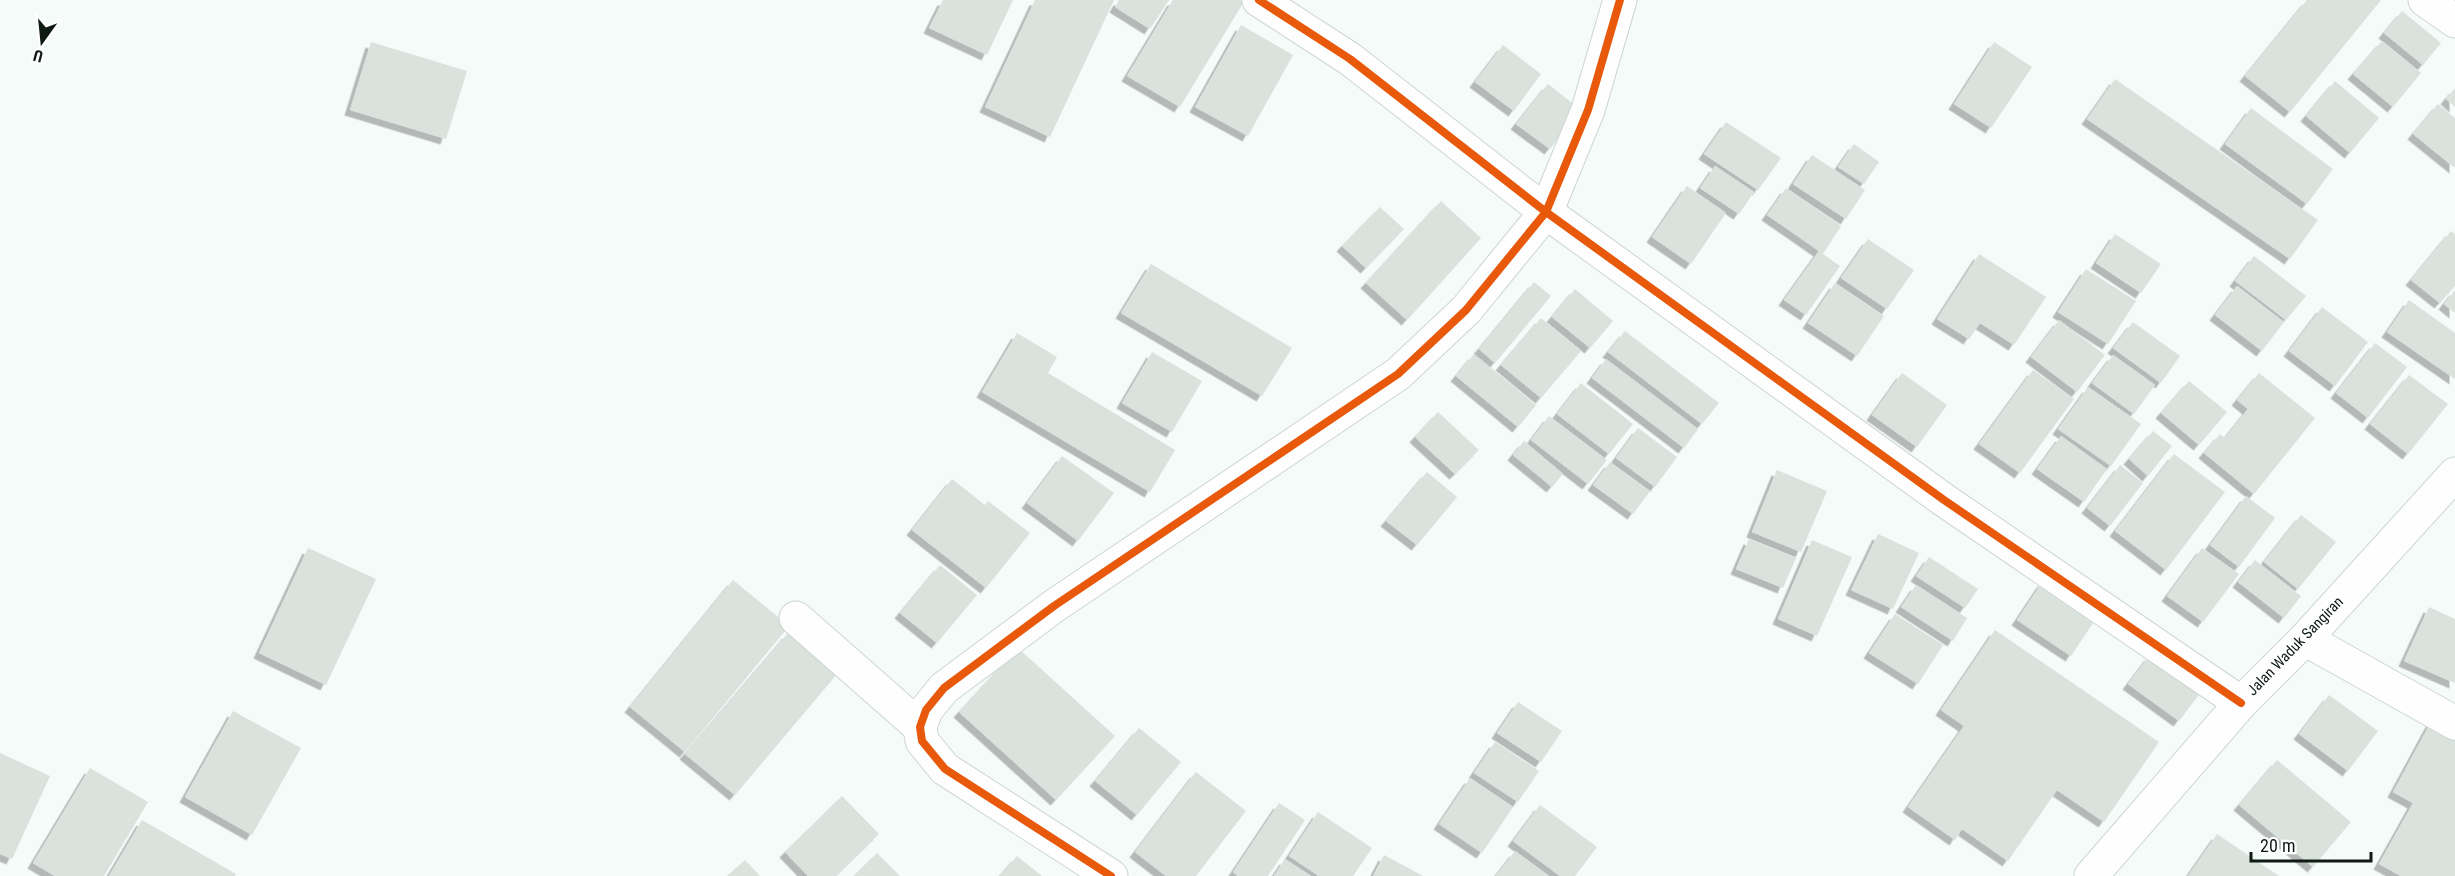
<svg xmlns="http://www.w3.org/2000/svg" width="2455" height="876" font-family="'Roboto Condensed',sans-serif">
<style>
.building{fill:#d9e2dd;filter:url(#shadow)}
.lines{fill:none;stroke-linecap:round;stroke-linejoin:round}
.minor-casing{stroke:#cdd6d1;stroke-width:35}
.minor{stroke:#fefefe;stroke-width:33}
.cycleway-casing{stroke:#fff;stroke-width:11}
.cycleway{stroke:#e8590c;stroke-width:8}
.labels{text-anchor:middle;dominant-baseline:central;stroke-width:4.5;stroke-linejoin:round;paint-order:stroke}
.street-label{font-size:15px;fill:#0e1a14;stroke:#fff}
</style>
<defs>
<filter id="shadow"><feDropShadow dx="-5.5" dy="5.5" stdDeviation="0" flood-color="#0004"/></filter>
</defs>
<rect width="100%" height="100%" fill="#f5fbf8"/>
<g class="building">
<polygon points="943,0 1013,0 987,55 929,28"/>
<polygon points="1035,0 1114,0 1050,137 985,107"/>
<polygon points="1119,0 1169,0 1150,29 1115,7"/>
<polygon points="1173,0 1245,0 1180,107 1127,76"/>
<polygon points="2307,0 2381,0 2290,112 2245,76"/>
<polygon points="2402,11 2441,43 2423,65 2384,33"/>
<polygon points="1241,25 1293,55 1248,136 1195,107"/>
<polygon points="2382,41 2421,73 2393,107 2353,74"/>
<polygon points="371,42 467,71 446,139 350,110"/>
<polygon points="1994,42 2032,67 1991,128 1954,104"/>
<polygon points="1503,45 1541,74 1514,111 1475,82"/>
<polygon points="2115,79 2318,220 2290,259 2087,119"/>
<polygon points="2335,81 2379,118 2350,153 2306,116"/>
<polygon points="1548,84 1581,110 1550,149 1516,124"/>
<polygon points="2455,88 2455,107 2446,99"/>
<polygon points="2438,104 2455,118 2455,168 2413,134"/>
<polygon points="2251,108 2333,169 2307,204 2225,144"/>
<polygon points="1726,122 1781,158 1758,190 1704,154"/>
<polygon points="1854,144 1879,162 1864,184 1838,167"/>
<polygon points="1812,155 1865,190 1846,219 1793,184"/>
<polygon points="1715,166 1754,192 1739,214 1700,188"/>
<polygon points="1687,186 1726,213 1691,264 1652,237"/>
<polygon points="1786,188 1841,226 1823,254 1840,266 1806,315 1784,300 1819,251 1767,215"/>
<polygon points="1441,201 1481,238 1407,320 1366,283"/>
<polygon points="1380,207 1404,229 1366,268 1342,246"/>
<polygon points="2451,231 2455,234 2455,286 2440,303 2411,280"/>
<polygon points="2115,234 2161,264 2141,293 2096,263"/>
<polygon points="1868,239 1914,270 1887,309 1841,278"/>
<polygon points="1979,254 2046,297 2014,345 1980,323 1969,339 1937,319"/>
<polygon points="2254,256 2306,296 2286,320 2235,281"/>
<polygon points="1151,264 1292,348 1262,396 1121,313"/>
<polygon points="2086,269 2136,301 2108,344 2058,312"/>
<polygon points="1534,282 1551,296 1495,363 1479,349"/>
<polygon points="1835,283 1884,316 1857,356 1808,323"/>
<polygon points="2237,286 2284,322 2262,351 2215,315"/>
<polygon points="1575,289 1613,321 1590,348 1552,317"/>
<polygon points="2455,290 2455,313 2444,304"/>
<polygon points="2409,300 2455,333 2455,379 2387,332"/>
<polygon points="2322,307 2368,342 2335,386 2289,351"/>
<polygon points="1541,318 1581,351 1541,398 1501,365"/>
<polygon points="2059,320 2105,355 2077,392 2031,357"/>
<polygon points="2133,322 2180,356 2161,383 2113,348"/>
<polygon points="1625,331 1719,403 1702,424 1608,352"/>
<polygon points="1017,333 1057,357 1048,373 1175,450 1150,492 982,392"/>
<polygon points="2375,343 2407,367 2368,418 2336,393"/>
<polygon points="1152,352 1202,381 1172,432 1122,403"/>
<polygon points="1474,354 1536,405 1518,427 1456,376"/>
<polygon points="2113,355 2155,385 2134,414 2092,383"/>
<polygon points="1606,359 1698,429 1684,448 1592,378"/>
<polygon points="2033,370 2074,399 2020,473 1979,444"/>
<polygon points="1902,373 1947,405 1917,447 1872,415"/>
<polygon points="2259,373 2315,418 2254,494 2204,453 2220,434 2225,438 2248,409 2237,400"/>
<polygon points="2409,375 2448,404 2408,454 2370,424"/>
<polygon points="2189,381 2227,412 2199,445 2161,413"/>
<polygon points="1581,383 1633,424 1609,454 1557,414"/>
<polygon points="2088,387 2141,424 2111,466 2058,429"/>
<polygon points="1438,412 1479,450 1455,474 1415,437"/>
<polygon points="1549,416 1607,460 1588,484 1531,440"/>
<polygon points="1638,428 1677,457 1655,487 1616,458"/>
<polygon points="2153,431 2172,446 2148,476 2129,459"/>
<polygon points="2061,436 2107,469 2084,502 2037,469"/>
<polygon points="1524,441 1563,474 1552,487 1513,455"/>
<polygon points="2174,454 2225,492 2166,570 2115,531"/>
<polygon points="1062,456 1114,493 1078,541 1027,503"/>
<polygon points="1610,462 1650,491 1633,514 1593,485"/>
<polygon points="2120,465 2143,483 2110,526 2087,508"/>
<polygon points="1777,470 1827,491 1801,552 1752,532"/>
<polygon points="1427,472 1457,497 1417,545 1386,521"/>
<polygon points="952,479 985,505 988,501 1030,533 986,588 912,530"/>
<polygon points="2246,496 2275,518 2239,567 2210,545"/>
<polygon points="2301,515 2336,542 2298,589 2264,562"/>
<polygon points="1878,534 1919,553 1893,609 1851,590"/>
<polygon points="1749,539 1796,558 1783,588 1736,569"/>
<polygon points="1812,540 1852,557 1817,636 1778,619"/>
<polygon points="308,548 376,579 326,685 259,653"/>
<polygon points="2202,548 2239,574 2203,622 2167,596"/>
<polygon points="1929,557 1978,589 1965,608 1916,576"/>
<polygon points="2255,560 2301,596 2284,618 2238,582"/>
<polygon points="940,565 977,595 937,643 900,613"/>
<polygon points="733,580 789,626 685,752 630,707"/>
<polygon points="2043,581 2097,617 2071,656 2017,620"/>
<polygon points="1916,585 1967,618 1953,641 1901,607"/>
<polygon points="2429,607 2455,619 2455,683 2404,661"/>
<polygon points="1895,614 1943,645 1918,684 1869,653"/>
<polygon points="1995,630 2159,742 2104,822 2057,790 2008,861 1962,829 1955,840 1908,807 1964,726 1941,710"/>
<polygon points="788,633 837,674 735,795 685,754"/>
<polygon points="1018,648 1115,736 1056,800 959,712"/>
<polygon points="2150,655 2201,692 2179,721 2128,684"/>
<polygon points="2329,695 2378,731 2348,771 2299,734"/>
<polygon points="1518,702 1562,731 1541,762 1497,733"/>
<polygon points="233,711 301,748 252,835 185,797"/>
<polygon points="2432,720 2455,733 2455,876 2401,876 2379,864 2413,803 2393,792"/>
<polygon points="1139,728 1181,762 1137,815 1095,781"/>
<polygon points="1495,742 1539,771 1518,802 1474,773"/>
<polygon points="0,753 50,776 12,859 0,854"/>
<polygon points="2277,760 2351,822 2313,867 2239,805"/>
<polygon points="90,768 148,802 104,876 55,876 33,863"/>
<polygon points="1196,772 1246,811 1196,876 1166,876 1135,852"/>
<polygon points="1470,778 1513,807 1482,853 1439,824"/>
<polygon points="842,796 879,834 836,876 808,876 785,852"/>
<polygon points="1279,803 1305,820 1268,876 1238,876 1233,872"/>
<polygon points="1540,805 1597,847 1575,876 1560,876 1513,841"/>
<polygon points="1318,812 1372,848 1353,876 1319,876 1289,856"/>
<polygon points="142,820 236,874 235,876 109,876"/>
<polygon points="2217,834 2279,876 2188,876"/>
<polygon points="1515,851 1549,876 1496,876"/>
<polygon points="877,853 900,876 854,876"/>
<polygon points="1384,855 1423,876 1373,876"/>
<polygon points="1017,856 1042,876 1000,876"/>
<polygon points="1285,859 1311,876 1274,876"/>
<polygon points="745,860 760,876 727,876"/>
</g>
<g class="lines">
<defs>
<g id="minor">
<polyline points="1259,0 1350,59 1546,212 1944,500 2241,703"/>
<polyline points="2425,0 2455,21"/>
<polyline points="796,618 920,727"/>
<polyline points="2305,639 2455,723"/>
<polyline points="1111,876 945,769 922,741 920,727 926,710 944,688 1054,606 1398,374 1466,310 1546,212 1588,110 1620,0"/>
<polyline points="2091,876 2241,703 2305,639 2455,474"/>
</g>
</defs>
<use href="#minor" class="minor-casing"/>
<use href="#minor" class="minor"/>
<defs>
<g id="cycleway">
<polyline points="1259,0 1350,59 1546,212 1944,500 2241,703"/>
<polyline points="1111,876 945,769 922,741 920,727 926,710 944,688 1054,606 1398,374 1466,310 1546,212 1588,110 1620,0"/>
</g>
</defs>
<use href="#cycleway" class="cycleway-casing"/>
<use href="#cycleway" class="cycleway"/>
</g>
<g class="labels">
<g class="street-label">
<text transform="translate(2295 646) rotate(-46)">Jalan Waduk Sangiran</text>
</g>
</g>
<g transform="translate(42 42) rotate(195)" stroke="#ffffff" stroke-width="4.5" paint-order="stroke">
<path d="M0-4.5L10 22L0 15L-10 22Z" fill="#0e1a14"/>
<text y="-9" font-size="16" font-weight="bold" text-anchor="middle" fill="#0e1a14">U</text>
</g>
<path d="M2251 852v9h120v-9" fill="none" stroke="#0e1a14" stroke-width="3"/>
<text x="2260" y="852" font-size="18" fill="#0e1a14" stroke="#ffffff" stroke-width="4.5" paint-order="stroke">20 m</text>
</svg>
